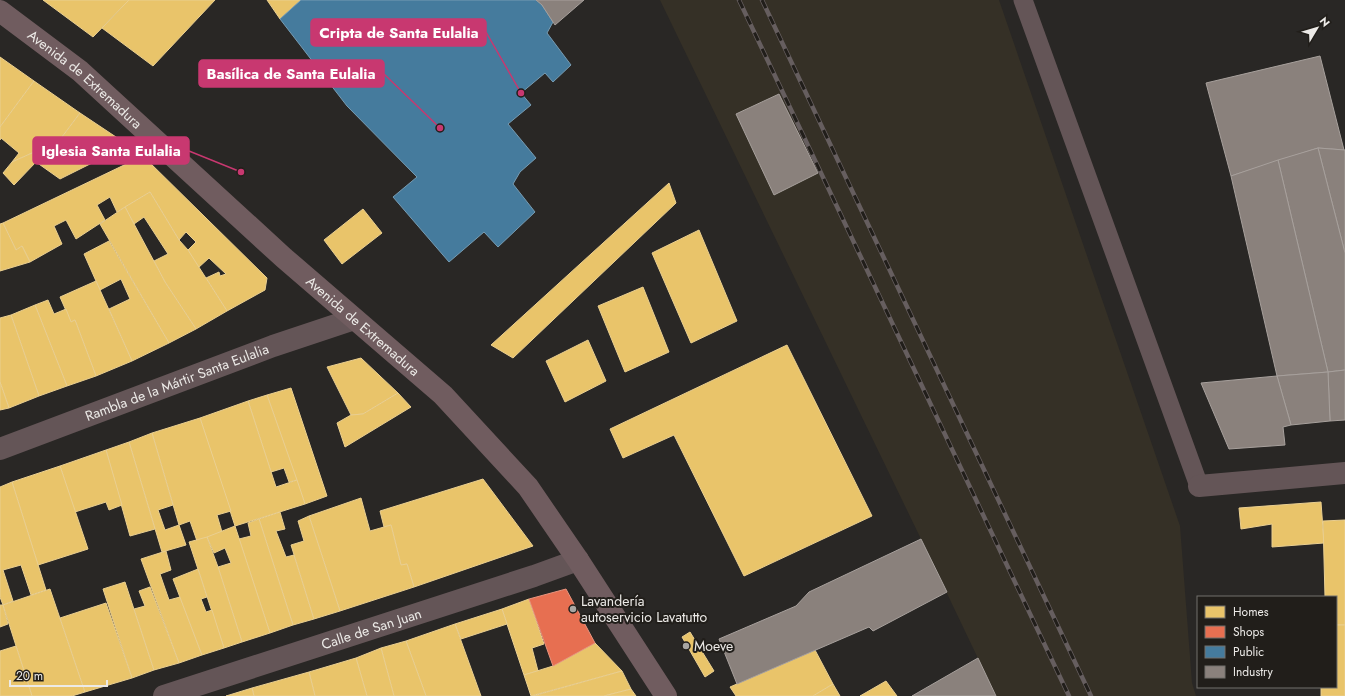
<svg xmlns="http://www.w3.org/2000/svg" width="1345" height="696" font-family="Jost,sans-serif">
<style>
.built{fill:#353026}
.homes{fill:#e9c46a;stroke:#eacf90}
.shops{fill:#e76f51;stroke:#e8947e}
.public{fill:#457b9d;stroke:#779cb3}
.industry{fill:#8a817c;stroke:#a7a09c}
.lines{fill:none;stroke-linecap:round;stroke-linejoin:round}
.service{stroke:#645557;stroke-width:19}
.minor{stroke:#645557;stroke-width:22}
.primary{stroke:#705c5f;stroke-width:22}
.rail-casing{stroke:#665e5f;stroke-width:4.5}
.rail{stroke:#211e1a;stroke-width:3;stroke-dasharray:9;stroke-linecap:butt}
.poi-dot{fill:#a8a6a3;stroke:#211e1a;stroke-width:1.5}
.labels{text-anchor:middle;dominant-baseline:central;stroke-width:4;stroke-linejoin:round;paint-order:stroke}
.street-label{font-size:14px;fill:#eceae7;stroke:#211e1a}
.poi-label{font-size:14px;fill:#eceae7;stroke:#211e1a;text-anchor:start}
.leader{fill:none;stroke:#c83870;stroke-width:1.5}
.callout-dot{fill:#c83870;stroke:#211e1a;stroke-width:1.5}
.callout{fill:#c83870;stroke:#c83870;stroke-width:1.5}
.callout-label{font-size:15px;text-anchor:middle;font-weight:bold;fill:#fff}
</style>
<rect width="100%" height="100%" fill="#292725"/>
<polygon class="built" points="660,0 999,0 1180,526 1192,683 1196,696 996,696 921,539"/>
<g class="homes">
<polygon points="43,0 129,0 93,37"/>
<polygon points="129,0 215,0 153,66 102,28"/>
<polygon points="267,0 301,0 280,19"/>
<polygon points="0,57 34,81 0,127"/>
<polygon points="34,81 80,113 59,141 12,162 19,153 1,138 0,140 0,127"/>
<polygon points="80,113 128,145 60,179 36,162 14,185 3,173 12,162 59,141"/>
<polygon points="143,156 267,278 265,290 227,311 206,278 219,272 220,276 226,274 209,258 198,268 188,250 196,242 186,232 179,240 150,192 117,212 110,197 97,205 105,220 76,239 66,220 54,226 62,244 30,262 22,246 16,250 3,223"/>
<polygon points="669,183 676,203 513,358 491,345"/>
<polygon points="150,192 179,240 188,250 227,311 196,329 165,282 154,261 168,254 144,217 134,224 125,207"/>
<polygon points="125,207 165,282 196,329 169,343 100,224"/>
<polygon points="363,209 382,233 342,264 324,240"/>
<polygon points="3,223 16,250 22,246 30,262 0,271 0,224"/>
<polygon points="699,230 737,321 691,343 652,253"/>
<polygon points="109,241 169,343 132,361 109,309 130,299 121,279 100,290 84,254"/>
<polygon points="96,281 132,361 96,376 75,320 71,322 60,297"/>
<polygon points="643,287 669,352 625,372 598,306"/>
<polygon points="48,300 54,314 66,309 71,322 75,320 96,376 67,386 35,305"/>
<polygon points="35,305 67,386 39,396 11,315"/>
<polygon points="11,315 39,396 9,408 0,382 0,318"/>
<polygon points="588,340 606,381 565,402 546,361"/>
<polygon points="787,345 872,516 744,576 674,435 623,458 610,429"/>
<polygon points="361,358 398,393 363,414 351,415 327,367"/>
<polygon points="0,382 9,408 0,410"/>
<polygon points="291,388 327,496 305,504 267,395"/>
<polygon points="398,393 411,407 345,447 337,423 351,415 363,414"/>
<polygon points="267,395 297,480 289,482 284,468 271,472 248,401"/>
<polygon points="248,401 276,487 297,480 305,504 235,526 200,418"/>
<polygon points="200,418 231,511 217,515 222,532 197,541 190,521 179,525 152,433"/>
<polygon points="152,433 173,505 158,510 165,530 179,525 186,545 162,552 129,442"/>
<polygon points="129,442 155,529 130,536 106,450"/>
<polygon points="106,450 122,505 109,510 106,502 75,512 60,466"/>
<polygon points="60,466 88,549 38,565 12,482"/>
<polygon points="483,479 533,546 414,587 407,564 401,565 391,525 384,527 380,511"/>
<polygon points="12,482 46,590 31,595 21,565 3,570 13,601 3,605 0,597 0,487"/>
<polygon points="361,498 370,531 391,525 401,565 407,564 414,587 340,611 309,516"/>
<polygon points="1321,502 1324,543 1272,547 1272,524 1241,529 1239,508"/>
<polygon points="280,512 285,529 276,531 286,557 294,555 314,619 293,625 259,519"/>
<polygon points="309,516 340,611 314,619 291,545 304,541 298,521"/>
<polygon points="259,519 293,625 270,633 239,539 251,536 248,523"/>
<polygon points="1345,520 1345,625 1336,625 1336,597 1325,597 1323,521"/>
<polygon points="235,526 270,633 242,642 218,567 231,563 225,548 214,553 207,537"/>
<polygon points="207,537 218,567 242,642 224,648 189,542"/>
<polygon points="166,551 171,570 160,574 169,600 180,597 202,655 179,663 141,559"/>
<polygon points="198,569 207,597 201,599 206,612 212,610 224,648 202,655 173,579"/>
<polygon points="125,582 154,670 132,678 103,589"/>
<polygon points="150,587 179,663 154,670 134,609 145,606 139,591"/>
<polygon points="50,589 85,692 72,696 32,696 3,605"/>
<polygon points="529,599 544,644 532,648 538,671 524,675 502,609"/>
<polygon points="106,603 132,678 85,692 60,618"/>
<polygon points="0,605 3,605 8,624 0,627"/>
<polygon points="502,609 507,624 461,639 455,624"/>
<polygon points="455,624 481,696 426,696 406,641"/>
<polygon points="1336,625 1345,625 1345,696 1321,696 1321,687 1336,687"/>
<polygon points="690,632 714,671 705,677 682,637"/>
<polygon points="406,641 426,696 394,696 381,648"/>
<polygon points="595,643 622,671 531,696 524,675 553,666"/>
<polygon points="16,646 32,696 0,696 0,651"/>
<polygon points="381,648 394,696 367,696 356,658"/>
<polygon points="815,650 833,684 813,696 736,696 730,687"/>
<polygon points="356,658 367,696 315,696 309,672"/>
<polygon points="622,671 631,689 604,696 533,696"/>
<polygon points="309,672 315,696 254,696 252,688"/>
<polygon points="886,681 897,696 860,696"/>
<polygon points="833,684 840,696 813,696"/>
<polygon points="252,688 254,696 226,696"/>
<polygon points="631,689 636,696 604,696"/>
</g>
<polygon class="shops" points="566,589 595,643 553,666 529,599"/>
<polygon class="public" points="301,0 537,0 542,5 553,22 547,33 571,65 553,82 545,73 521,93 531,105 508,124 536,158 520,172 513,184 535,212 498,247 484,232 449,262 393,197 417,177 347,106 280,19"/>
<g class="industry">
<polygon points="536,0 584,0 555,25 542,5"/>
<polygon points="1320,56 1344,150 1318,148 1231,176 1206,83"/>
<polygon points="779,94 818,173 774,195 736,114"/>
<polygon points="1318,148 1345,150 1345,253"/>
<polygon points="1318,148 1345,253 1345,370 1328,372 1278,160"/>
<polygon points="1278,160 1328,372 1277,376 1231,176"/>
<polygon points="1345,370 1345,420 1330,421 1328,372"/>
<polygon points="1328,372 1330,421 1291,425 1277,376"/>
<polygon points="1277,376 1291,425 1283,427 1285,445 1229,449 1201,383"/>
<polygon points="921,539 947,592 873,631 869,627 737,684 719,639 796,606 809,592"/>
<polygon points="978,658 996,696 912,696"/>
</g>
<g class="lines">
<polyline class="service" points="1023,0 1199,486"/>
<g class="minor">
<path id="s1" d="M0 449 273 346 354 319"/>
<polyline points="1199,486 1345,473"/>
<path id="s2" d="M164 696 534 576 578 560"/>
</g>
<path class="primary" id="s3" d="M0 11 80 71 284 258 443 395 528 487 578 560 666 696"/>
<defs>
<g id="rail">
<polyline points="739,0 1069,696"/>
<polyline points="762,0 1091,696"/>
</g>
</defs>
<use href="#rail" class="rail-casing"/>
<use href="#rail" class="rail"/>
</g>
<g class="poi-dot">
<circle cx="573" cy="609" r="4"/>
<circle cx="686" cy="646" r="4"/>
</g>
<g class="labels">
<g class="street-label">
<text stroke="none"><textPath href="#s3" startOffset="109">Avenida de Extremadura</textPath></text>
<text stroke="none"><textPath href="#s3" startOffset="481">Avenida de Extremadura</textPath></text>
<text stroke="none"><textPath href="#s1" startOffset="189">Rambla de la Mártir Santa Eulalia</textPath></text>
<text stroke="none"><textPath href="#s2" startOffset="218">Calle de San Juan</textPath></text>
</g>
<g class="poi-label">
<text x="581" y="601">Lavandería<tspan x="581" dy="16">autoservicio Lavatutto</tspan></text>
<text x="694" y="646">Moeve</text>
</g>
</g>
<path class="leader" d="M521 93L486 32M440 128L384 74M241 172L189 151"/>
<g class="callout-dot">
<circle cx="521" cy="93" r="4"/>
<circle cx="440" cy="128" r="4"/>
<circle cx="241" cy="172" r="4"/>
</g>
<g class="callout">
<rect x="311" y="19" width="175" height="27" rx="4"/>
<rect x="199" y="60" width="185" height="27" rx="4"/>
<rect x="33" y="137" width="156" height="27" rx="4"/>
</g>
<g class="callout-label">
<text x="399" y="38">Cripta de Santa Eulalia</text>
<text x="291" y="79">Basílica de Santa Eulalia</text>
<text x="111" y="156">Iglesia Santa Eulalia</text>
</g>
<rect x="1197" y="596" width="140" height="92" fill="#211e1a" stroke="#72706c"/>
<rect x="1205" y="606" width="20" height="12" fill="#e9c46a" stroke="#72706c"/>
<text x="1233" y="616" font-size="12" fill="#eceae7">Homes</text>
<rect x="1205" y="626" width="20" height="12" fill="#e76f51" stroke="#72706c"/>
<text x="1233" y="636" font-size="12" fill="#eceae7">Shops</text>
<rect x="1205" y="646" width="20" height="12" fill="#457b9d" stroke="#72706c"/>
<text x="1233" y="656" font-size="12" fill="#eceae7">Public</text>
<rect x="1205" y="666" width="20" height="12" fill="#8a817c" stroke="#72706c"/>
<text x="1233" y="676" font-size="12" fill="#eceae7">Industry</text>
<g transform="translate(1317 28) rotate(52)" stroke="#211e1a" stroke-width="3" paint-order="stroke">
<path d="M0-3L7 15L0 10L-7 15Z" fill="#eceae7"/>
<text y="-6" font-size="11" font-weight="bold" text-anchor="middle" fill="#eceae7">N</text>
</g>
<path d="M10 680v6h97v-6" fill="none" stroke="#eceae7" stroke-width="2"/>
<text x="16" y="680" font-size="12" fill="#eceae7" stroke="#211e1a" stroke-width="3" paint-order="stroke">20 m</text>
</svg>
